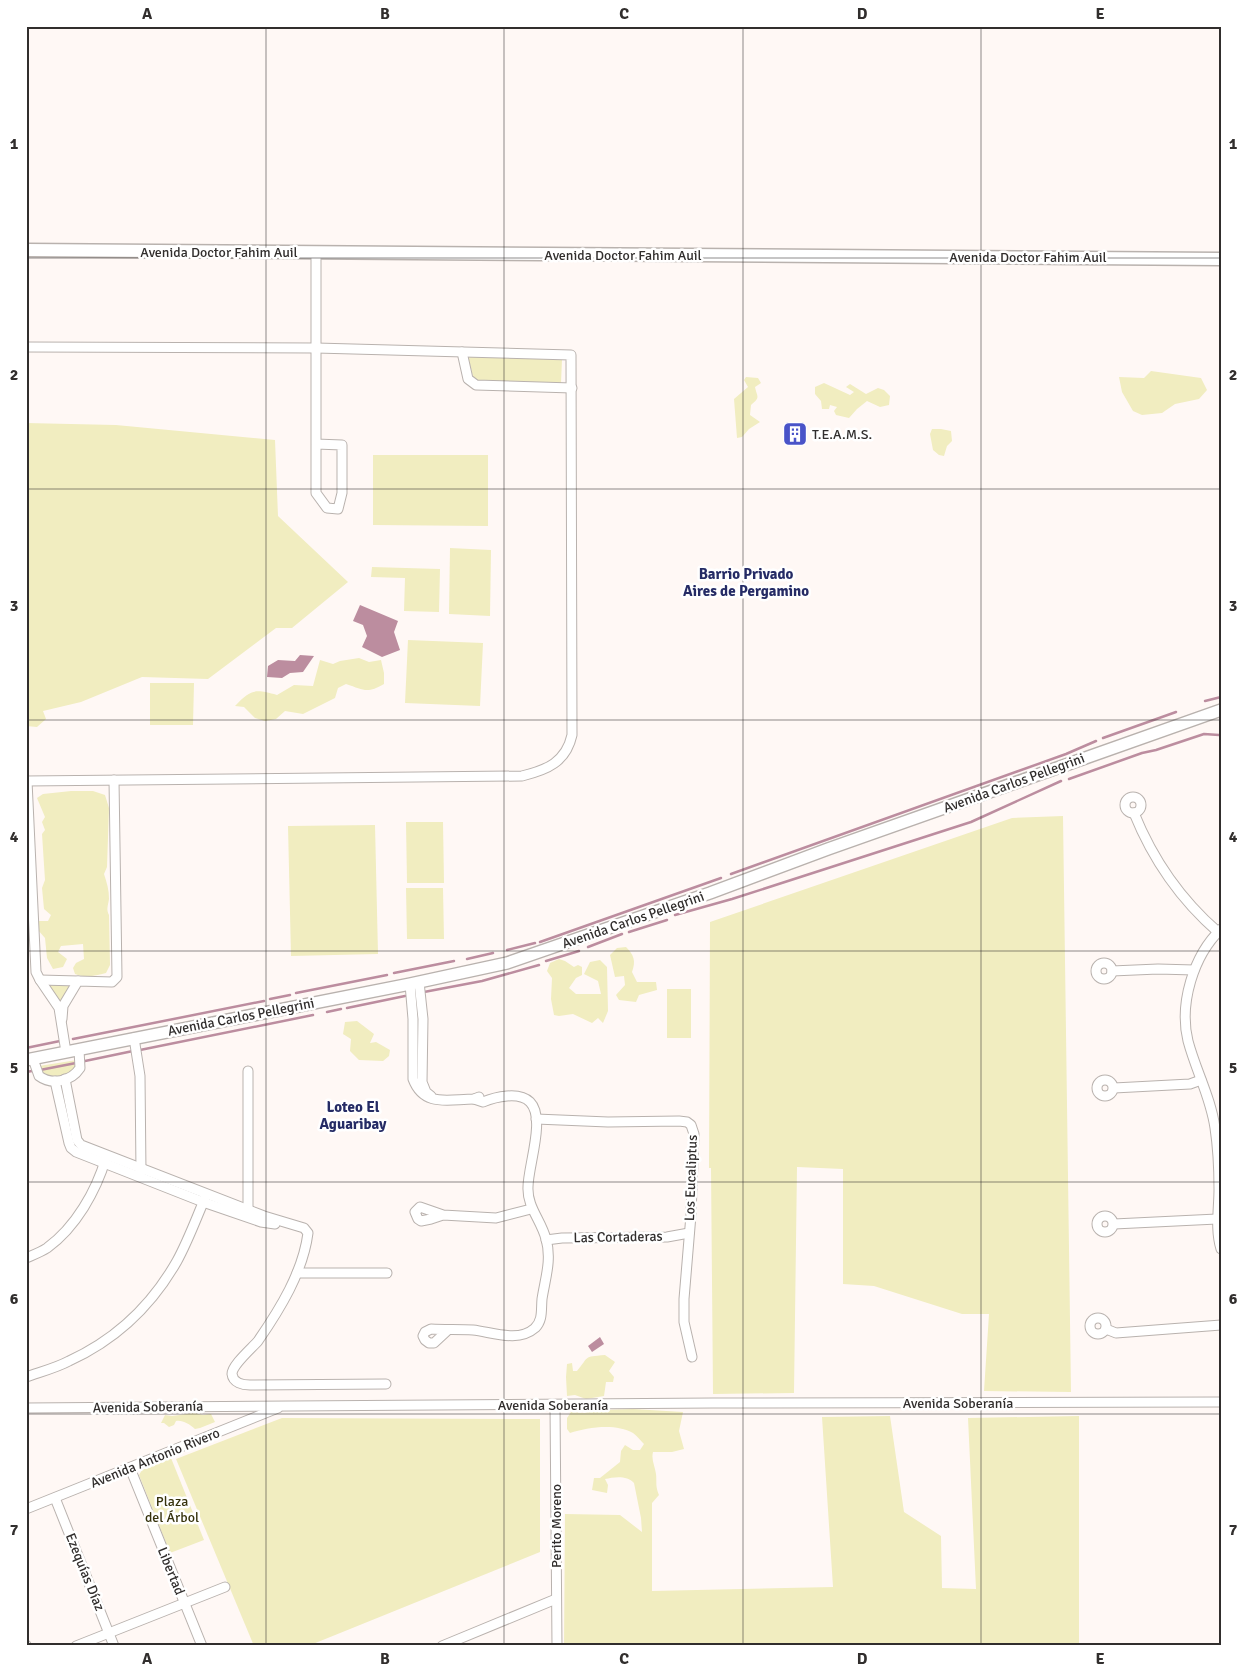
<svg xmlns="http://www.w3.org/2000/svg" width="1247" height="1672" font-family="Signika,sans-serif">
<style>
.green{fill:#f1edc0}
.water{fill:#bc8d9f}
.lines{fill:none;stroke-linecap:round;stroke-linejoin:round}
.stream{stroke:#bc8d9f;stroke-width:2.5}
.minor-casing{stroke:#b9b2ae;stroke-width:11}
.major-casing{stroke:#b9b2ae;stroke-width:14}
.highway-casing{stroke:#b9b2ae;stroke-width:15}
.minor{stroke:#fff;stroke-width:9}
.major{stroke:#fff;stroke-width:11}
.highway{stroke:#fff;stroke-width:12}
.grid{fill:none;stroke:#312e2d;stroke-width:1;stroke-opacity:0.55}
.labels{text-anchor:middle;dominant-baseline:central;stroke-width:5;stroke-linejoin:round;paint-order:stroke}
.street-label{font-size:14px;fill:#312e2d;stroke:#fff}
.poi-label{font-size:14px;fill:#312e2d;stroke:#fff;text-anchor:start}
.park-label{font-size:14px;fill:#36320c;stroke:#fff}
.neighbourhood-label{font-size:15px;font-weight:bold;fill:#252b65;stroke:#fff}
.neatline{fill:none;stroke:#312e2d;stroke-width:2}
.grid-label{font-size:16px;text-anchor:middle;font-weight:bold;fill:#312e2d}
</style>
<rect width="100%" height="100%" fill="#fff8f5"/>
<g class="green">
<polygon points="468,356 562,359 561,383 478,382 473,377"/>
<polygon points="1151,371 1201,378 1207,390 1199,399 1175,404 1162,413 1142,415 1133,411 1122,392 1119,377 1144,378"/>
<path d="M746 377 758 378 761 383 755 387C757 397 761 397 751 405L750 415 760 422 749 429 742 437 737 438 734 399 748 387 744 380Z"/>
<polygon points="824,383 850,395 854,392 846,387 850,384 866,394 878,388 884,390 890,396 889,405 880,407 867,401 857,409 849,418 836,415 834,411 837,407 830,405 829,409 822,409 821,401 815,394 815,387"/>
<polygon points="26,423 116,425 275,440 278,516 348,582 292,628 276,628 208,679 142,677 81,702 43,711 46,719 37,727 26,726"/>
<polygon points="932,429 941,429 951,431 952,441 947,446 944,456 939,455 933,450 930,434"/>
<polygon points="373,455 488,455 488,526 373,525"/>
<polygon points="450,548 491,550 490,616 449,614"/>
<polygon points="372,567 440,569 439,612 404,611 405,578 371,577"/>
<polygon points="408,640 483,643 480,706 405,703"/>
<path d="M359 658 369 662 381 660 384 673V684C367 694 364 690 346 684L338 688 335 698 303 714 285 711 276 719 265 721 255 718 244 707 235 706C251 689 255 689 277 695L294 685 313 686 320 660 333 664 340 661Z"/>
<polygon points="150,683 194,683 193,725 150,725"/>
<path d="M71 791H93L105 795 109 808 107 867 104 874C107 883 109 890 109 899 108 906 106 909 109 915L110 965 106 973C95 976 85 978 75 974L73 968 76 963 84 959 83 944 61 946 58 952 67 959 63 967 53 969 47 958 45 938 38 930 39 921H48L51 915 44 909 42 888 45 880 42 834 45 830 42 822 45 817 37 798 43 794Z"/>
<polygon points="1063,816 1071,1392 984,1391 989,1314 962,1314 874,1286 843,1284 843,1169 797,1167 794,1393 713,1394 711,1168 709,1168 710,922 1012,818"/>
<polygon points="406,822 443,822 444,883 407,883"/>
<polygon points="375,825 378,954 291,956 288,826"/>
<polygon points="406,888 443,888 444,939 407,939"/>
<path d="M626 947C634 955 636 961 632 972L637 982H656L657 990 639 995 636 1002 619 1000 616 995 625 985 624 976 615 977 610 955 617 948Z"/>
<polygon points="559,959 565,961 574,967 578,965 582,967 582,975 576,978 569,988 576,994 601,994 598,981 584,974 590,962 600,960 607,967 608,1011 603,1023 598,1018 592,1023 573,1014 559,1016 554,1015 551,999 552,978 547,971 550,963"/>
<polygon points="47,985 71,985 60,1005"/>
<rect x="667" y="989" width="24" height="49"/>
<polygon points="357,1021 374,1034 370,1043 376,1042 390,1050 389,1056 383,1061 359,1060 350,1051 351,1039 343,1034 345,1022"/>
<polygon points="77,1060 75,1070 60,1078 42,1076 39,1066"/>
<path d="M605 1355 615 1362 609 1371 614 1377 613 1382H606L604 1396 586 1399 575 1395 567 1396 566 1377 567 1364 572 1363 573 1371H577C590 1356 582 1357 605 1355Z"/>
<path d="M633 1409 683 1412 679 1431 684 1449 672 1452H653C651 1460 655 1466 656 1474 657 1483 655 1485 659 1495L652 1503V1591L833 1587 822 1417 890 1416 904 1512 941 1536 942 1588 976 1589 968 1418 1079 1416V1646H564L565 1514 620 1515 642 1532 641 1518 634 1483C627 1475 614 1477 605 1479L608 1485 607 1493 592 1490 594 1478H600L620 1462 621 1451 625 1445 633 1450H640L644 1444C641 1441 637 1436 633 1433 616 1423 588 1427 570 1433L567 1429V1418L571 1412 584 1413 602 1410Z"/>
<path d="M194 1413 203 1415 211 1414 215 1422 200 1428 195 1429C189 1424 183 1420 176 1421L174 1425 169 1427 164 1423H161L165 1415 172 1416Z"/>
<polygon points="282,1418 540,1419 540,1552 308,1646 254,1646 176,1459"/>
<polygon points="171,1458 204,1540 170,1553 139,1475 142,1470"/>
</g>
<g class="water">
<polygon points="360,605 398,621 394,632 400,650 382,657 362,647 367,636 363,625 353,621"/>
<polygon points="300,655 314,656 303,672 290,673 282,678 267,677 268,666 278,660 295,661"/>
<polygon points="600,1337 604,1344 592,1352 588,1346"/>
</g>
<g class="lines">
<g class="stream">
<polyline points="1205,701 1221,697"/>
<polyline points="1103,738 1176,712"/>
<polyline points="1069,779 1142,753 1156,750 1204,734 1219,735"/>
<polyline points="731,874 1066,754 1096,741"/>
<polyline points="675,915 732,899 971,822 1061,781"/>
<polyline points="629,932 667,920"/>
<polyline points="540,942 721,878"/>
<polyline points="588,947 622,934"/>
<polyline points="507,950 535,943"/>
<polyline points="467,959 493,953"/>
<polyline points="546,961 579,951"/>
<polyline points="394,973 454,961"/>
<polyline points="424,992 482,981 539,965"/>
<polyline points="296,993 387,975"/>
<polyline points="270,999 290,995"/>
<polyline points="347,1008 405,996"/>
<polyline points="327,1012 341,1009"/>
<polyline points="73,1039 264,1001"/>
<polyline points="26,1048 60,1041"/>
<polyline points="140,1050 313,1015"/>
<polyline points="85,1061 133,1051"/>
<polyline points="40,1070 76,1063"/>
<polyline points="26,1072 32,1071"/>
</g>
<defs>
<g id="minor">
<polyline points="316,253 316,493 327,508 338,509 342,493 342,445 316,444"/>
<path d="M26 347 316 348 571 355 572 735C566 762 547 770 522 776L26 781"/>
<polyline points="462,352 468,379 476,385 572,388"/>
<polyline points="27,781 36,972 40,980 59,1008 66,1052"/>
<circle cx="1133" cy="805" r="8"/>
<path d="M1134 813C1153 860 1180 899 1218 932"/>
<path d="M1221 929C1193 956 1179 1004 1188 1041 1196 1071 1211 1098 1215 1128 1218 1148 1219 1169 1219 1189 1219 1209 1215 1229 1221 1249"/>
<circle cx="1104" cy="971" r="8"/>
<polyline points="1112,971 1158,969 1194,970"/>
<polyline points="40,980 78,981"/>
<polyline points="419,982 423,1019 422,1082 426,1092 431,1096"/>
<path d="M410 984 413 1019V1079C424 1108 449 1099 474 1099L479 1097"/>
<polyline points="62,1019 63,1006 78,981 112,982 117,977 114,780"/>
<polyline points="134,1038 140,1076 141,1172"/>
<path d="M33 1059 39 1076C51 1085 71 1082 80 1068L79 1050"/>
<polyline points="248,1071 248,1209"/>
<path d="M65 1079 77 1140 81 1145 264 1216 304 1228 308 1233C303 1272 280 1309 258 1341 252 1348 232 1365 232 1374 233 1383 243 1385 250 1385L386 1384"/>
<circle cx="1105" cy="1088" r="8"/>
<polyline points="55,1081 69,1143 71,1148 76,1152 203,1202 261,1222 275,1224"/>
<polyline points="1114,1088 1190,1084 1201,1080"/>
<polyline points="536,1119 608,1122 679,1121 687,1122 691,1125 694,1134 691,1215 684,1299 684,1322 692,1357"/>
<polyline points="443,1215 431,1219 421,1221 418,1219 415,1212 420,1207 443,1215 496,1218 531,1209"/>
<circle cx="1105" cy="1224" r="8"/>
<polyline points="1114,1224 1217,1219"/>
<polyline points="546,1240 562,1238 667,1237 689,1233"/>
<path d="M26 1258C33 1255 41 1252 47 1248 76 1227 96 1191 106 1158"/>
<polyline points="297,1273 387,1273"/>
<circle cx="1098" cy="1326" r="8"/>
<polyline points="1106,1329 1116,1333 1221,1325"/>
<path d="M448 1330 434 1343H429L425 1340 423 1336 425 1332 431 1329C445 1330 459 1329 473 1330 492 1332 518 1343 535 1328 543 1320 541 1310 542 1299 545 1279 552 1260 546 1239 541 1220 527 1207 528 1187 528 1166 546 1118 530 1102 519 1091 495 1097 483 1102L474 1099"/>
<path d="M26 1377C40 1372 56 1368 69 1361 115 1340 152 1305 177 1261 188 1241 196 1219 205 1198"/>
<polyline points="555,1405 557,1646"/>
<polyline points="26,1408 713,1403 1221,1402"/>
<polyline points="130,1468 202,1646"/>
<polyline points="55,1498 114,1646"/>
<polyline points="26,1509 278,1408"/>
<polyline points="26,1645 26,1646"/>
<polyline points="76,1646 225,1587"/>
<polyline points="442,1646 556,1599"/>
</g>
<polyline id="major" points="26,1060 410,984 507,963 710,893 828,849 1221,710"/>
<polyline id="highway" points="26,250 1221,259"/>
</defs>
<use href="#minor" class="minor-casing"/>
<use href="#major" class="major-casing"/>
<use href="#highway" class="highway-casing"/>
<use href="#minor" class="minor"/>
<use href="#major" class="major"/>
<use href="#highway" class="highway"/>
</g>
<path class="grid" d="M266 26V1646M504 26V1646M743 26V1646M981 26V1646M26 258H1221M26 489H1221M26 720H1221M26 951H1221M26 1182H1221M26 1414H1221"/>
<defs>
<symbol id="building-square" viewBox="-11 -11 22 22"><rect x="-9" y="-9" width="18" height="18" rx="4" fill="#4953c8" stroke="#fff"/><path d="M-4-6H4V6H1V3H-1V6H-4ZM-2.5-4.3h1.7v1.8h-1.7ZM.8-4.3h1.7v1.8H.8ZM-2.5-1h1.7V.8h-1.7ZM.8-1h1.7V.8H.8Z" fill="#fff"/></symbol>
</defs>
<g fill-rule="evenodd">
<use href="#building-square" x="781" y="420" width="28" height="28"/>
</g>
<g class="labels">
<g class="street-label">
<text x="219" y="252">Avenida Doctor Fahim Auil</text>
<text x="623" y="255">Avenida Doctor Fahim Auil</text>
<text x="1028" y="257">Avenida Doctor Fahim Auil</text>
<text transform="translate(1014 783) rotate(-20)">Avenida Carlos Pellegrini</text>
<text transform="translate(633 920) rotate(-19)">Avenida Carlos Pellegrini</text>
<text transform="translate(241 1017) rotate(-11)">Avenida Carlos Pellegrini</text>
<text transform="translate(691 1178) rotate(-88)">Los Eucaliptus</text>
<text transform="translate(618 1237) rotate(-1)">Las Cortaderas</text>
<text x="958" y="1403">Avenida Soberanía</text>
<text x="553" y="1405">Avenida Soberanía</text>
<text transform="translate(148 1407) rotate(-1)">Avenida Soberanía</text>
<text transform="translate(155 1458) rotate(-22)">Avenida Antonio Rivero</text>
<text transform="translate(556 1526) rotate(-90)">Perito Moreno</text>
<text transform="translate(171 1571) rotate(68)">Libertad</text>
<text transform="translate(85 1572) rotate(68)">Ezequías Díaz</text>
</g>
<g class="poi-label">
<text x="812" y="434">T.E.A.M.S.</text>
</g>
<g class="park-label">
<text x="172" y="1501">Plaza<tspan x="172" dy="16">del Árbol</tspan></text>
</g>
<g class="neighbourhood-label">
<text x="746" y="574">Barrio Privado<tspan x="746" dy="17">Aires de Pergamino</tspan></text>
<text x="353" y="1107">Loteo El<tspan x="353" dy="17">Aguaribay</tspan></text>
</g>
</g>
<rect width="1247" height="1672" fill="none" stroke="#ffffff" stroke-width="55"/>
<rect x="28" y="28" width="1192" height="1616" class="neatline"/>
<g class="grid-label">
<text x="147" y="19">A</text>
<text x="385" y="19">B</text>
<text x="624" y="19">C</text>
<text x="862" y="19">D</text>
<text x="1100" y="19">E</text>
<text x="14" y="149">1</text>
<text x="1233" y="149">1</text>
<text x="14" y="380">2</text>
<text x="1233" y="380">2</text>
<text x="14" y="611">3</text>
<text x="1233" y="611">3</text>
<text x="14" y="842">4</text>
<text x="1233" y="842">4</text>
<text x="14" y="1073">5</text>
<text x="1233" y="1073">5</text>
<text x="14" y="1304">6</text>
<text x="1233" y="1304">6</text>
<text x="14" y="1535">7</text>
<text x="1233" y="1535">7</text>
<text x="147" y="1664">A</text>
<text x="385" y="1664">B</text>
<text x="624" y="1664">C</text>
<text x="862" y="1664">D</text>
<text x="1100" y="1664">E</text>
</g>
</svg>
